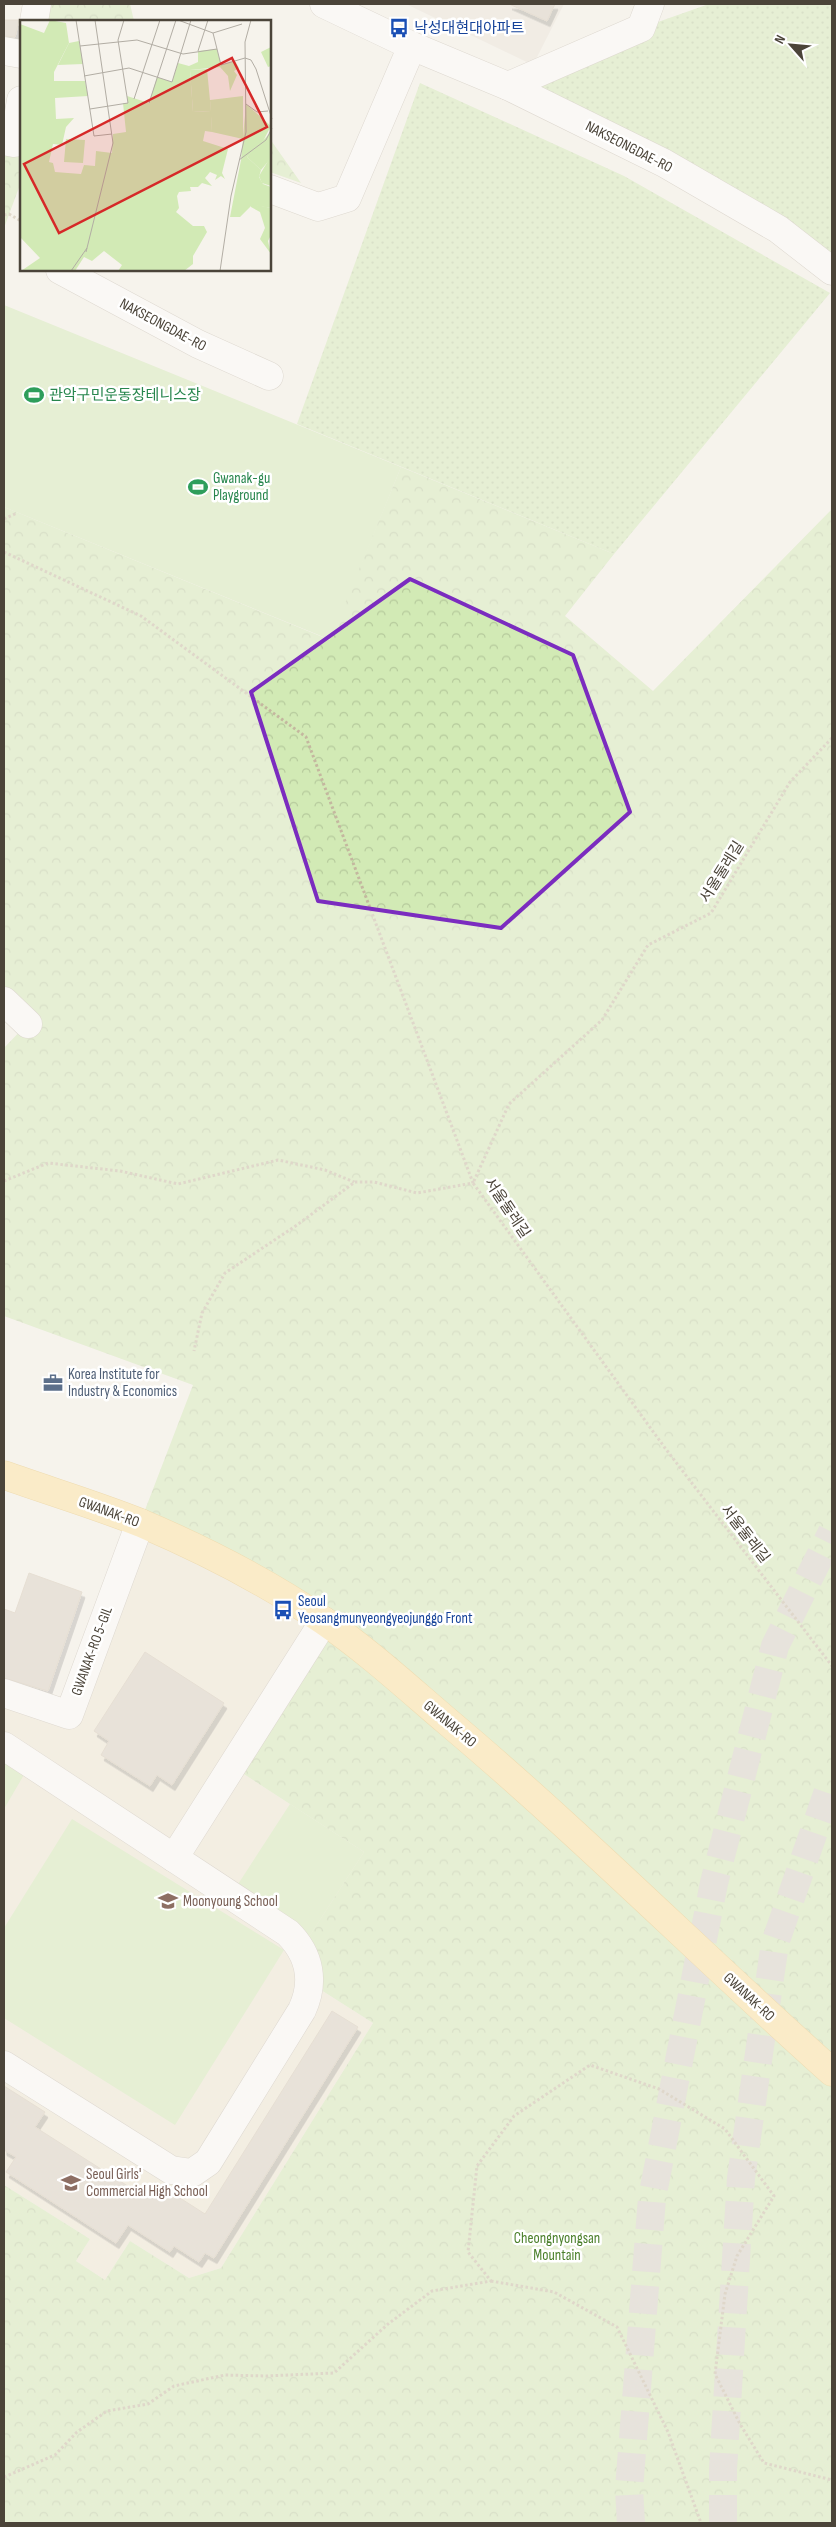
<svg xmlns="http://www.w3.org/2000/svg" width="836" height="2527" font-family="'Sofia Sans Condensed','Noto Sans KR',sans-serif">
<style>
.residential{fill:#eae5da}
.education{fill:#efe8d6}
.grass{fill:#d2eab5}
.forest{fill:url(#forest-crowns)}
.park{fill:url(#park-dots)}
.building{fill:#d8cfc1;stroke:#d3c7b4;filter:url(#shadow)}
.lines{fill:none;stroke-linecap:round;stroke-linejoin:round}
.highway-tunnel{stroke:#d4d0c8;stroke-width:28;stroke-dasharray:28 14;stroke-linecap:butt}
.minor-casing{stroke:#c2bbae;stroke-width:29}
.major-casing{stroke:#e6c16a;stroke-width:29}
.path{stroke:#c4b79f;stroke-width:3;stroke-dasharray:2.5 2.5;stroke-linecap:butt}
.minor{stroke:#fff;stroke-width:28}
.major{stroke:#ffe39c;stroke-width:28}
.marked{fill:none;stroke:#7b2cbf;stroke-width:4;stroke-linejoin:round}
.labels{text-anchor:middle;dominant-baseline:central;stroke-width:5;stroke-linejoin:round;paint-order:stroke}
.transit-label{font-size:15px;fill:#164399;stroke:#fff;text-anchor:start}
.street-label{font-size:15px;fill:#4b4439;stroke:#fff}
.leisure-label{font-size:15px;fill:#27864d;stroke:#fff;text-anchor:start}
.service-label{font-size:15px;fill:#4e5e75;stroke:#fff;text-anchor:start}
.education-label{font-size:15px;fill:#785e54;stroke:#fff;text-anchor:start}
.park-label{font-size:15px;fill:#4a7f2a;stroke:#fff}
.inset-road{fill:none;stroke:#b2ada4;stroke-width:1}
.view{fill:#d62828;fill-opacity:0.15;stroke:#d62828;stroke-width:2.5}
.inset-edge{fill:none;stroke:#4b4439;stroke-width:2.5}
</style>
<defs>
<pattern id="forest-crowns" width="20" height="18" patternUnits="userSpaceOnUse" patternTransform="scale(1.25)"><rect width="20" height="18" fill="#d2eab5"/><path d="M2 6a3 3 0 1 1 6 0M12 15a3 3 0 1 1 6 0" fill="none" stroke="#b6ca9c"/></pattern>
<pattern id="park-dots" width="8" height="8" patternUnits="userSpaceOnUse" patternTransform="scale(1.25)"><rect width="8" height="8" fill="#d2eab5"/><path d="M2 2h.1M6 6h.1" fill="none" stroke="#b6ca9c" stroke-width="1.8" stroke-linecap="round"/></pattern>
<filter id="shadow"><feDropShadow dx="3" dy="5.5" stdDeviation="0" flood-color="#0004"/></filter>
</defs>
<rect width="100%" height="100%" fill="#f6f3ec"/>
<polygon class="residential" points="406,4 564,4 533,65"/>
<polygon class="education" points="140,1523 324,1621 233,1767 364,1852 310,1983 373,2023 221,2268 189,2278 130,2241 105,2280 76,2261 90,2239 4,2185 4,1693 69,1714"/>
<g class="grass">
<polygon points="4,305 401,467 331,640 4,507"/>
<polygon points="4,1760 25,1773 4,1809"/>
<polygon points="290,1804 364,1852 301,1949 231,1895"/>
<polygon points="72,1819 284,1950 175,2125 4,2018 4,1928"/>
</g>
<g class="forest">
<polygon points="37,4 130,4 134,21 34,21"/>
<polygon points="21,100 21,182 4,228 4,141"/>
<polygon points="270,139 301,183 270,172"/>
<polygon points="401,467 614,554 565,616 653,691 832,509 832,2523 4,2523 4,2185 90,2239 76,2261 105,2280 130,2241 189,2278 221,2268 373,2023 310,1983 301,1949 364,1852 233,1767 324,1621 140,1523 193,1385 4,1316 4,1048 27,1024 4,1001 4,507 330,640"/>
</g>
<g class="park">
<polygon points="709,4 832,4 832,271 508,86 641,28"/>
<polygon points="420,83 624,176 830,293 614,554 297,424"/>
</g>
<g class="building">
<polygon points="509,4 555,4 547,21"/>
<polygon points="4,20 19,20 15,37 4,36"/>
<polygon points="29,1573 82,1592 48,1691 4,1678 4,1609 15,1613"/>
<polygon points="145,1652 224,1703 172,1785 157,1775 150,1786 101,1755 109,1741 94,1731"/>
<polygon points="332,2011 358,2027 214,2258 205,2253 199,2262 174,2246 170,2252 128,2225 116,2243 6,2172 16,2157 4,2150 4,2086 45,2112 35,2127 145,2197 155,2182 205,2214"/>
</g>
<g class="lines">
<g class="highway-tunnel">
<polyline points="631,2523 629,2489 652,2198 714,1883 775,1646 832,1532"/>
<polyline points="723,2523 723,2469 741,2178 775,1943 832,1780"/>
</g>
<defs>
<g id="minor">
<polyline points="324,4 412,46 508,86 664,163 778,229 832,271"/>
<polyline points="34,21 37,4"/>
<polyline points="4,51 21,54"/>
<polyline points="508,86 641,28 650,4"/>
<polyline points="4,141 14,143 21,100"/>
<polyline points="270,189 318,207 347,198 412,46"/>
<polyline points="60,270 198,344 269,376"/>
<polyline points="4,1001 28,1024"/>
<polyline points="4,1693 69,1715 140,1523"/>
<path d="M4 1746 288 1933C310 1955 315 1982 302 2010L208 2162 192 2173 171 2170 4 2065"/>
<polyline points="174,1858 324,1621"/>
</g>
<path id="major" d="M4 1475C49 1491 96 1505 141 1523 204 1550 267 1582 324 1621 368 1651 408 1688 448 1722 581 1834 703 1957 832 2072"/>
</defs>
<use href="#minor" class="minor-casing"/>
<use href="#major" class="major-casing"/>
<g class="path">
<polyline points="4,215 9,214 21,221"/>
<polyline points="4,519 17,513"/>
<polyline points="4,552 141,616 306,737 473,1183 417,1193 374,1182 355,1182 297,1225 225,1273 202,1313 194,1351"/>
<polyline points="832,738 790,782 711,913 648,945 602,1020 509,1104 473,1183 665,1448 832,1666"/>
<polyline points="4,1181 48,1163 120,1171 178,1184 278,1160 325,1170 354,1182"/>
<polyline points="491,2281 554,2292 617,2327 668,2432 701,2523"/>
<polyline points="4,2477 55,2455 77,2432 107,2411 148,2404 174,2386 225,2375 266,2376 334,2373 388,2324 432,2291 491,2281 468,2252 477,2166 514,2116 590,2065 659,2089 725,2129 774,2196 737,2256 725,2294 715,2374 740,2424 764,2463 832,2480"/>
</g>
<use href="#minor" class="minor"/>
<use href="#major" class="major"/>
</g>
<path d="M0 0H836V2527H0ZM410 579 573 655 630 812 501 928 318 901 251 692Z" fill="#f6f3ec" fill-opacity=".55" fill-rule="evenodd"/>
<path class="marked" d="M410 579 573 655 630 812 501 928 318 901 251 692Z"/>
<defs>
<symbol id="bus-bare" viewBox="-9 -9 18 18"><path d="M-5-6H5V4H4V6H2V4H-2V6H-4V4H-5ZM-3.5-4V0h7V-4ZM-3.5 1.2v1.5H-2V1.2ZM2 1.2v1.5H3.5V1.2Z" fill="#1a4fb4" stroke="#fff" stroke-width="2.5" paint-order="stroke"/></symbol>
<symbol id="stadium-bare" viewBox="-9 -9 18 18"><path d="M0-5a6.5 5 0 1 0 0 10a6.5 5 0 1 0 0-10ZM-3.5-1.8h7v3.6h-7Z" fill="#2e9e5b" stroke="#fff" stroke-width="2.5" paint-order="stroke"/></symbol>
<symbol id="office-bare" viewBox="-9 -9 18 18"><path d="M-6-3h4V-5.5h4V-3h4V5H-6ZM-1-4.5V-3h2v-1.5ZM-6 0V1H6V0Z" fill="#5c6f8a" stroke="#fff" stroke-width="2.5" paint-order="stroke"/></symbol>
<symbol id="school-bare" viewBox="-9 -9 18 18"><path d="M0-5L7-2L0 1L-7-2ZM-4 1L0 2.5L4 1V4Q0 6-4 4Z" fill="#8d6e63" stroke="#fff" stroke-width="2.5" paint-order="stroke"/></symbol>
</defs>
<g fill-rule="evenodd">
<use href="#bus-bare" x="385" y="14" width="28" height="28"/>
<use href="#stadium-bare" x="20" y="381" width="28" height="28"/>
<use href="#stadium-bare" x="184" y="473" width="28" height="28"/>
<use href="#office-bare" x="39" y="1369" width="28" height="28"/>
<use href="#bus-bare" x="269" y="1596" width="28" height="28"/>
<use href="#school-bare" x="154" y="1887" width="28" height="28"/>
<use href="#school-bare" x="57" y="2169" width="28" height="28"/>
</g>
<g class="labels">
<g class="transit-label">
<text x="414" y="28">낙성대현대아파트</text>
<text x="298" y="1601">Seoul<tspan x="298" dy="17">Yeosangmunyeongyeojunggo Front</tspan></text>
</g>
<g class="street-label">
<text transform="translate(629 147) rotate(27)">NAKSEONGDAE-RO</text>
<text transform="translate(163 325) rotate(28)">NAKSEONGDAE-RO</text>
<text transform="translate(722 872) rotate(-58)">서울둘레길</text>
<text transform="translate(507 1208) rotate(56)">서울둘레길</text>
<text transform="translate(109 1512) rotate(20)">GWANAK-RO</text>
<text transform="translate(745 1534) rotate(52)">서울둘레길</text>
<text transform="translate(92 1651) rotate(-70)">GWANAK-RO 5-GIL</text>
<text transform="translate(450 1724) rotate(40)">GWANAK-RO</text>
<text transform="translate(749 1997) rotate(43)">GWANAK-RO</text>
</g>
<g class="leisure-label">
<text x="49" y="395">관악구민운동장테니스장</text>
<text x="213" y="478">Gwanak-gu<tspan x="213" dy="17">Playground</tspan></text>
</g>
<g class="service-label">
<text x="68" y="1374">Korea Institute for<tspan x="68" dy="17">Industry &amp; Economics</tspan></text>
</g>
<g class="education-label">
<text x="183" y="1901">Moonyoung School</text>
<text x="86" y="2174">Seoul Girls'<tspan x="86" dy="17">Commercial High School</tspan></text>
</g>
<g class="park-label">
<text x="557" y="2238">Cheongnyongsan<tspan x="557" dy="17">Mountain</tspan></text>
</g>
</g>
<g transform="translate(20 20)">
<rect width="251" height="251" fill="#f6f3ec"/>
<path d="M59 21 63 44 38 45 49 23ZM251 27V46L248 47 241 32ZM187 49 191 91 173 92 170 50ZM251 112V138L241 150 227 137ZM46 119 65 120 63 143 44 142Z" fill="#d2eab5"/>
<path d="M30 0 46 3 49 23 34 52V61H65L68 76 35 78 36 99 54 98 46 107 42 125 33 124 29 142 33 143 35 152 61 154 64 145 75 146 76 131 92 133 93 114 106 112 103 83H108L107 76 129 83 137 57 152 62 158 43 169 46 178 42V31L197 29 201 45 215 41 219 48 214 51 217 55 210 71 208 56 200 47 170 50 173 92 191 91 192 112 185 111 183 121 208 129 202 153 205 159 201 156 195 160 197 155 190 152 185 158 192 166 182 163 178 167H170L171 171 159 172 157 176 159 188 156 192 173 206H184L187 212 173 236V244L164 251H98L102 245 84 231 72 241 64 237 55 251H1L20 238 0 217V4L24 13ZM251 136V166L242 163 239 156ZM231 184 251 188V215L248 221 251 234 240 219 245 208 240 192 231 187Z" fill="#d2eab5"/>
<path d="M223 76V119L192 112 190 80ZM226 84 251 106 241 125 227 137 241 150 239 157 243 164 251 167V188L232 185 220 197H210L221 140Z" fill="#d2eab5"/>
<path class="inset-road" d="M56 0 74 116 92 114M158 0 193 13 222 4M193 13 201 45 225 38M60 26 117 20 163 34 197 29M178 31 188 0M225 38 231 40 236 49 252 99M64 56 109 48 152 62 171 0M114 79 140 0M129 83 156 0M226 84 237 92 248 91M70 89 108 83 98 20 104 0M219 140 246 120 252 108M66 232 93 123 75 0M51 251 67 228M200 251 211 176 226 112 225 22 231 0"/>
<path class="view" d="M212 38 247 107 39 213 4 144Z"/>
<rect width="251" height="251" class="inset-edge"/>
</g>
<rect width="836" height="2527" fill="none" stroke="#4b4439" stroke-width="10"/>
<g transform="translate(791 45) rotate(297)" stroke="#ffffff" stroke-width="4" paint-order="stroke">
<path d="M0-4L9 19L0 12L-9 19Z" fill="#4b4439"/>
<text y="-8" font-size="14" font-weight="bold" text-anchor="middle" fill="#4b4439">N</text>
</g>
</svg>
